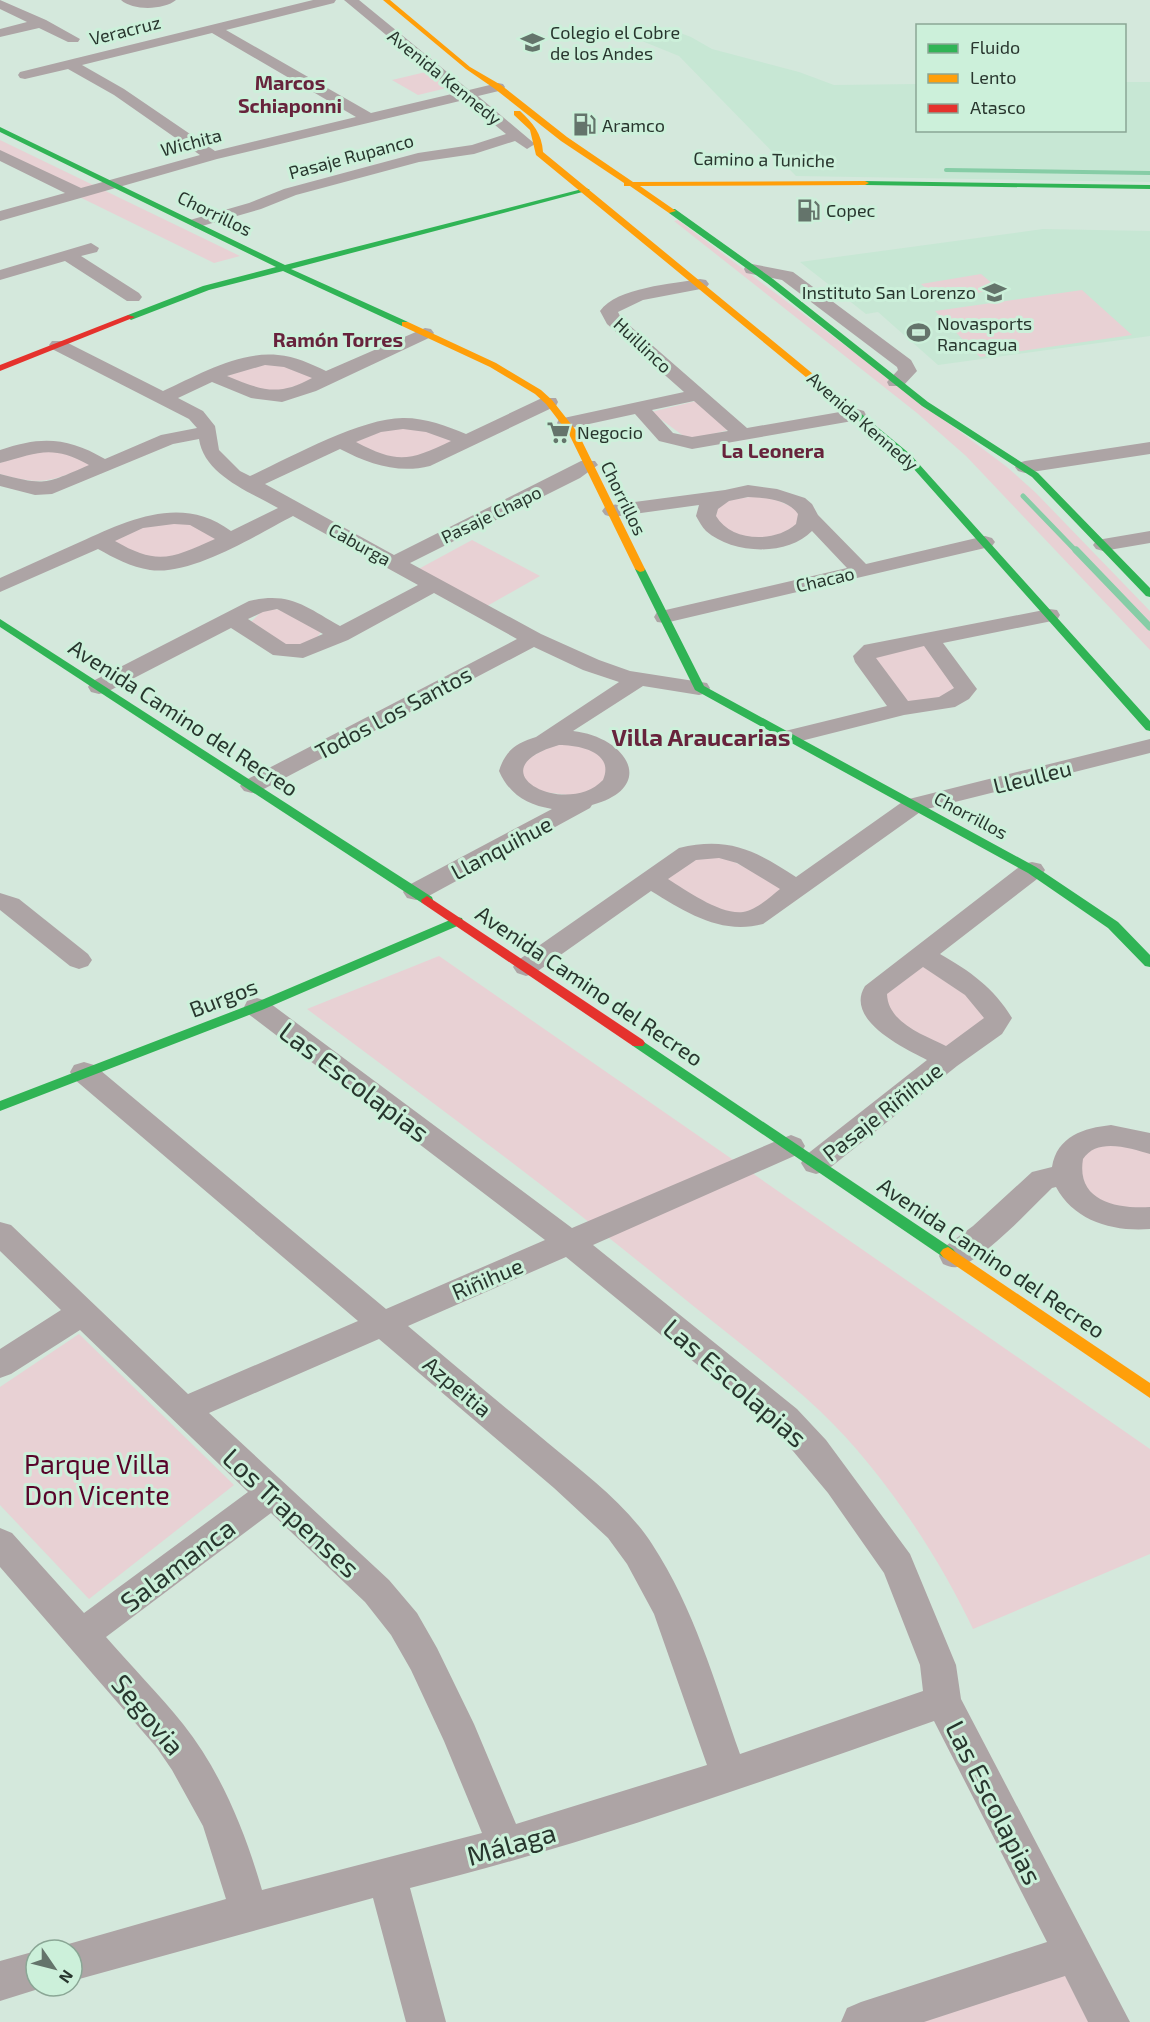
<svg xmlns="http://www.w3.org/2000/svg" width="1150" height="2022" font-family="'Exo 2',sans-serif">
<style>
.built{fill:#c7e7d4}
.green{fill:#e8d1d4}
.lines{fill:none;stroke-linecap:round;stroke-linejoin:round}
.stream-far2{stroke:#86cda6;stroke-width:4}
.stream-far1{stroke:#86cda6;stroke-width:5}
.stream{stroke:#86cda6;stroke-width:7}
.street{fill:#ada4a5;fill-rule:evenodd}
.fast{fill:#30b455;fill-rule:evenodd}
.slow{fill:#ff9f0a;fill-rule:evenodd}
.jam{fill:#e5322d;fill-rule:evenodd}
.labels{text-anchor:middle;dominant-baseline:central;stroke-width:6;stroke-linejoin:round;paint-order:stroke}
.far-street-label{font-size:18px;fill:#28362e;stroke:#ccf0da}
.far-poi-label{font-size:18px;fill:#28362e;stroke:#ccf0da;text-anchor:start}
.far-neighbourhood-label{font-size:20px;font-weight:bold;fill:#67243c;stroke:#ccf0da}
.street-label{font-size:22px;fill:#28362e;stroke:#ccf0da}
.neighbourhood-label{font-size:24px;font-weight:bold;fill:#67243c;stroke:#ccf0da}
.near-street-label{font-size:27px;fill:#28362e;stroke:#ccf0da}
.near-park-label{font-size:27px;fill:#58042a;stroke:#ccf0da}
</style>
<rect width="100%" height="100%" fill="#d4e8dc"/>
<g class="built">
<polygon points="658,31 675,31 691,37 712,49 799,72 834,85 917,84 918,130 1124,130 1125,82 1150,82 1150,182 796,176 679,56 637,39"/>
<polygon points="1043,229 1150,231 1150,336 938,365 878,312 866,314 800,262"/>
</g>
<g class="green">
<polygon points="430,71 451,87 418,95 392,80"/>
<polygon points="0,140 240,256 214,263 0,158"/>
<polygon points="678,220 1007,467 1036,493 1150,611 1150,650 966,456 917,413 674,221"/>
<polygon points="981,274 999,289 938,300 921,284"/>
<polygon points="1082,290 1132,335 980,357 935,311"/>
<polygon points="276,363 319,379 269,394 224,377 261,364"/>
<polygon points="696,401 732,429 694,439 685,437 651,412"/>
<path d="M413 427 457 441C405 466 402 464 349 442L377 429Z"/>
<path d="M53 450 95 464C52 480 45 487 0 474V463L25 453Z"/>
<polygon points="765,495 797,509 800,523 784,535 757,539 730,533 715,520 718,506 726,500"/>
<polygon points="185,521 221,540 161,563 109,542 139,527"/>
<polygon points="472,540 540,576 480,610 413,572"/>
<polygon points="273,609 284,610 321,632 313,643 285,647 250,623 261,612"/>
<polygon points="927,643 957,693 906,705 871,662 875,653"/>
<polygon points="559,741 601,750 612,776 584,797 528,790 517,765"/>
<polygon points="719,854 787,889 748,915 718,912 661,880 692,857"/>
<path d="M439 956 1150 1449V1554L973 1629C937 1553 881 1469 820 1411 773 1367 720 1328 670 1287 552 1190 429 1100 307 1009Z"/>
<polygon points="924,964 962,986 987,1017 946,1050 891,1017 884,995"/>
<polygon points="1110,1142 1150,1150 1150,1212 1133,1214 1088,1196 1078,1161 1085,1152"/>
<polygon points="79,1334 234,1485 89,1599 0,1505 0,1387"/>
<polygon points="1074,1953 1110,2022 895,2022"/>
</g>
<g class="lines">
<polyline class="stream-far2" points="946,170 1150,173"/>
<polyline class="stream-far1" points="1023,496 1077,552"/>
<polyline class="stream" points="1076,550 1150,627"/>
<g class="street">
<polygon points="0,0 46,20 80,39 78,42 68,42 39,28 0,37 0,29 27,22 0,9"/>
<path d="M121 0H176C164 10 133 11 121 0Z"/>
<path d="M313 0H336L334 3 226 30 371 113 456 93 344 0H359L469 90 498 83 503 84 505 87 503 90 478 96 535 144 527 149 515 141 474 154 419 162 296 195 261 209 202 226 196 228 188 223 190 220 249 203 284 189 418 153 472 145 506 134 464 100 217 159 0 221V211L65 193 0 161V150L81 188 200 155 114 95 68 69 25 79 20 78 18 75 20 72ZM212 33 356 117 215 151 124 89 82 65Z"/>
<polygon points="91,243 99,248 97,252 81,256 139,293 142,297 139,301 127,301 65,261 0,280 0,270"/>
<polygon points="752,264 793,272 911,360 917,371 903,386 889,386 887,382 898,370 897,367 782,280 746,273 744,269 746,265"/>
<path d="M700 279 706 280 709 284 706 288 643 300 618 312 621 318 747 428 857 409 864 411 866 415 864 419 692 449 659 441 635 414 566 429 559 427 557 423 559 419 684 392 607 324 600 311C617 287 673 284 700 279ZM694 401 728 431 692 437 673 433 652 410Z"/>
<path d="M425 328 431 329 434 333 431 337 316 391 282 402 251 398 212 382 178 398 203 411 215 426 219 450 240 471 250 476C289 458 363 417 404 418 426 418 447 426 466 434L542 398H556L558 402 556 406 430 466C398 474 369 464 340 449L265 484 394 555 581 461H595L598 465 580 478 410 563 541 634 599 660 630 671 707 683 710 688 707 693 699 695 643 686 573 731C627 737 658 787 592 805L590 808 425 898 416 900 407 898 403 892 407 886 552 809C527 805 509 794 499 771 505 751 516 743 536 737L619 682 583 670 534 647 260 791 252 793 244 791 240 786 244 781 517 639 434 593 348 640 303 658 273 655 231 628 107 692 99 694 91 692 88 687 91 682 249 601C290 591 306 607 340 626L418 585 293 516C256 535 192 576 150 570 131 567 114 558 98 549L0 592V578C27 566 53 554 80 542 128 520 182 494 231 531L278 508C250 492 204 475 199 439L173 444 52 494 35 495 0 486V474C46 486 45 484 89 465 51 444 38 453 0 463V450C41 436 67 437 105 459L161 435 197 428 189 419 52 349 49 345 52 341H64L163 391C198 375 238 351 278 355 295 356 311 364 326 371ZM265 365 284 367 312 378C278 397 261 390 227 376ZM403 429 426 432 451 441C409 461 398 464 356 442L381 432ZM174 524 190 525 215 539C172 558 158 566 115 541L143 528ZM277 609 279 610 323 634 300 644H286L248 619 263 612ZM559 745C579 745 615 752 603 780 566 819 472 770 559 745Z"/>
<polygon points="1150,442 1150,454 1025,473 1018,471 1015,467 1018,463 1025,461"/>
<path d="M748 485 777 489 805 498 812 504 818 515 866 564 985 536 992 538 995 542 992 546 985 548 665 623 657 622 654 617 657 612 847 568 812 531C787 557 732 554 706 531 702 527 699 521 696 516L699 505 612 517 605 515 602 511 605 507 612 505 725 490ZM748 497C764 498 788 499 798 514L796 524C775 543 731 542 716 516L718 509 729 501Z"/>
<polygon points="1150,531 1150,543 1103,551 1096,549 1093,545 1096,541 1103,539"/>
<path d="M1049 609 1057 610 1060 615 1057 620 943 643 977 689 969 699 955 707 904 715 789 744 781 742 777 737 781 732 887 706 855 662 853 656 864 645ZM924 646 954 688 939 697 908 701 876 658Z"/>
<path d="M1150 739V753L923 810 763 924C721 935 687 913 651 891L535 973 526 976 517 973 513 967 517 961 679 848C729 836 756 851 796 877L905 800ZM719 858 737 863 780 889C770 897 755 911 743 912 721 915 687 891 668 879L696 860Z"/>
<path d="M1032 862 1041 864 1045 870 1041 876 940 954C970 971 994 988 1012 1018L1002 1034 957 1066 826 1171 816 1174 806 1171 801 1163 806 1155 927 1060C904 1048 844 1020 865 986L1023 864ZM923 967 965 995 984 1018 946 1046C924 1035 888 1023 887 994Z"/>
<polygon points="0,893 19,899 88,954 92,960 88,966 79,969 70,966 0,910"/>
<path d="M257 998 267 1001 572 1228 781 1139 791 1135 801 1139 805 1146 801 1153 593 1245 797 1409 826 1440 910 1554 956 1665 961 1699 1130 2022H1088L1065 1976 924 2022H841L847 2008 861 2002 1047 1942 934 1721C761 1782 588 1844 410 1888L446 2022H406L373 1898 72 1981V1950H57L58 1947 226 1899 203 1826 172 1770 157 1748 0 1567V1528L12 1533 84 1613 248 1492 80 1330 11 1374 0 1378V1349L61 1310 0 1251V1222L11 1225 188 1394 358 1321 74 1079 70 1072 74 1065 84 1062 94 1065 386 1309 545 1240 247 1013 244 1007 247 1001ZM566 1257 773 1427 828 1493 884 1573 920 1665 923 1691 740 1754C715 1683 694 1608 652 1544 626 1504 585 1474 548 1443 501 1404 454 1365 408 1326ZM379 1339 554 1488 608 1538 627 1564 654 1614 707 1765 516 1824 474 1724 437 1648 417 1613 389 1580 209 1413ZM271 1513 365 1602 391 1635 411 1670 444 1741 482 1833 262 1890C245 1831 221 1772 183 1724 159 1694 131 1666 106 1637Z"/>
<path d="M1111 1125 1150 1133V1154C1130 1148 1097 1137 1083 1159 1076 1201 1116 1209 1150 1207V1229C1113 1232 1074 1221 1056 1187L1052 1188C1032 1207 982 1262 957 1267 952 1268 948 1266 943 1264L939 1256 943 1248 973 1226 1032 1172 1052 1167C1057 1136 1084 1128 1111 1125Z"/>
<polygon points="36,1951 36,1986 48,1986 0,2001 0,1961"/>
</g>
<g class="fast">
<polygon points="0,127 285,265 586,188 590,190 291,269 408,322 408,326 402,326 283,271 209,290 131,320 127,317 128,315 203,286 276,267 0,132"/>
<polygon points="862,181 1150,185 1150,189 865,185 861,183"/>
<polygon points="669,209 675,209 773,279 928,402 1038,473 1150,588 1150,597 1146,596 1032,477 922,406 767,283 669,213"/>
<polygon points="807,374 813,374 910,454 1150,721 1150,731 1146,730 904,458 807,378"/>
<polygon points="640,566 645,569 704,686 1036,867 1118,922 1150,955 1150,967 1145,966 1108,928 1028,873 695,690 635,569"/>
<polygon points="0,619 432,897 433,900 432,903 422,903 0,627"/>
<polygon points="457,917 462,918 463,921 462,924 262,1010 0,1111 0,1101 252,1004"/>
<polygon points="638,1038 953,1249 956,1253 953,1257 948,1259 943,1257 633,1046 631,1043"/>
</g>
<g class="slow">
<polygon points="383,0 390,0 470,67 501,85 567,137 633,182 865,181 869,183 865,185 640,186 676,211 669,213 630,186 624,186 624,183 561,141 495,89 466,69"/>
<path d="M514 111H520C533 123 542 134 543 152L813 374V378H807L536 155 530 130 514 115Z"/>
<polygon points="402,322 408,322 496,363 541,390 552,400 578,433 645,569 644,571 640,572 635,569 569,434 546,404 535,394 490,367 402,326"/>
<polygon points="948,1247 1150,1383 1150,1398 943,1257 940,1253 943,1249"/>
</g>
<g class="jam">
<polygon points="128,315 135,317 0,371 0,365"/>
<polygon points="427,896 643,1040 645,1043 643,1046 633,1046 422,903 421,900"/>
</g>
</g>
<defs>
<symbol id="school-bare" viewBox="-9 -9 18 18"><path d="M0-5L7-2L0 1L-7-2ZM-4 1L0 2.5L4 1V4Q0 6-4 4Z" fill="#64746b" stroke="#ccf0da" stroke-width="2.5" paint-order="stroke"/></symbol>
<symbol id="fuel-bare" viewBox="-9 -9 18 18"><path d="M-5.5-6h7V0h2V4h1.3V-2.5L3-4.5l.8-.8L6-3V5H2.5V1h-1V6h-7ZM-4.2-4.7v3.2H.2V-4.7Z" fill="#64746b" stroke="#ccf0da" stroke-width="2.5" paint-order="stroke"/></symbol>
<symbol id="stadium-bare" viewBox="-9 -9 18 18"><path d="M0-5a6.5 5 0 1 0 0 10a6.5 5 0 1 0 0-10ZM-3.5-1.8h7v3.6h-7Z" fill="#64746b" stroke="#ccf0da" stroke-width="2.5" paint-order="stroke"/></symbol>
<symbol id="supermarket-bare" viewBox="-9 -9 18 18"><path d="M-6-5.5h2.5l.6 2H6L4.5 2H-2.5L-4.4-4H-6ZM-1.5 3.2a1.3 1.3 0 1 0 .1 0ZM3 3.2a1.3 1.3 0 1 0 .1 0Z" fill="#64746b" stroke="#ccf0da" stroke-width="2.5" paint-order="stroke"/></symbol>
</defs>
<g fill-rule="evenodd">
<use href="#school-bare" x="516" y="26" width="33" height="33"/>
<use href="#fuel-bare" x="568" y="108" width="33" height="33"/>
<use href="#fuel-bare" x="792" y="194" width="33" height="33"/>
<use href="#school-bare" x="978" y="276" width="33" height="33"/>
<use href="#stadium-bare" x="902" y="316" width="33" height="33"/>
<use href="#supermarket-bare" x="542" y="416" width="33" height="33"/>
</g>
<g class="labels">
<g class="far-street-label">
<text transform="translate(125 30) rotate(-14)">Veracruz</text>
<text transform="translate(445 77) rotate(39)">Avenida Kennedy</text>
<text transform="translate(191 142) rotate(-15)">Wichita</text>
<text transform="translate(351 156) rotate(-15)">Pasaje Rupanco</text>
<text transform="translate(764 159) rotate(1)">Camino a Tuniche</text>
<text transform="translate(215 213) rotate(26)">Chorrillos</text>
<text transform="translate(643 345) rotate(43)">Huillinco</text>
<text transform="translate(863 421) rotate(41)">Avenida Kennedy</text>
<text transform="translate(624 498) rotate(64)">Chorrillos</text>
<text transform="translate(491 514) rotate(-26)">Pasaje Chapo</text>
<text transform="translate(360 544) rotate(29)">Caburga</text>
<text transform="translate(825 579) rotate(-13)">Chacao</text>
<text transform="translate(971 815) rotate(28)">Chorrillos</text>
</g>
<g class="far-poi-label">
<text x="550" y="32">Colegio el Cobre<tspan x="550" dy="21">de los Andes</tspan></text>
<text x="602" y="125">Aramco</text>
<text x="826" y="210">Copec</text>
<text x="976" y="292" text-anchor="end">Instituto San Lorenzo</text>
<text x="937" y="323">Novasports<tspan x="937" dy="21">Rancagua</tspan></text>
<text x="577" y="432">Negocio</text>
</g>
<g class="far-neighbourhood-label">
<text x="290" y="82">Marcos<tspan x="290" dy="23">Schiaponni</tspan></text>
<text x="338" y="339">Ramón Torres</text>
<text x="773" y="450">La Leonera</text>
</g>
<g class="street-label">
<text transform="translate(393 712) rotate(-28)">Todos Los Santos</text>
<text transform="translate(184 717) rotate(33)">Avenida Camino del Recreo</text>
<text transform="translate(1032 776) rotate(-14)">Lleulleu</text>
<text transform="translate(501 847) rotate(-28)">Llanquihue</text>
<text transform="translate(590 985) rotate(34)">Avenida Camino del Recreo</text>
<text transform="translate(223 997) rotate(-21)">Burgos</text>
<text transform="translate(882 1111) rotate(-38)">Pasaje Riñihue</text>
<text transform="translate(992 1257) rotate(34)">Avenida Camino del Recreo</text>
<text transform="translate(487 1278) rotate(-23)">Riñihue</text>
<text transform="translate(458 1386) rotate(40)">Azpeitia</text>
</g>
<g class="neighbourhood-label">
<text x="701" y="736">Villa Araucarias</text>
</g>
<g class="near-street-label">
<text transform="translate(355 1081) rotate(37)">Las Escolapias</text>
<text transform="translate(736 1382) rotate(41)">Las Escolapias</text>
<text transform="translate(292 1512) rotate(43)">Los Trapenses</text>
<text transform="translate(177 1564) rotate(-37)">Salamanca</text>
<text transform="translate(149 1714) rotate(50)">Segovia</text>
<text transform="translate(995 1802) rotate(63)">Las Escolapias</text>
<text transform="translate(511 1843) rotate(-16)">Málaga</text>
</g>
<g class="near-park-label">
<text x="97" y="1463">Parque Villa<tspan x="97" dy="31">Don Vicente</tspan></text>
</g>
</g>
<rect x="916" y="24" width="210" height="108" fill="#ccf0da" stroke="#8aa695" stroke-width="1.5"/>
<rect x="928" y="44" width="30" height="9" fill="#30b455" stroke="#8aa695" stroke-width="1.5"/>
<text x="970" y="54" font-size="18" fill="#28362e">Fluido</text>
<rect x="928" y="74" width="30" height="9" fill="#ff9f0a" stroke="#8aa695" stroke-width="1.5"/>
<text x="970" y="84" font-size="18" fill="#28362e">Lento</text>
<rect x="928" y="104" width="30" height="9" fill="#e5322d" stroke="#8aa695" stroke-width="1.5"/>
<text x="970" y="114" font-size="18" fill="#28362e">Atasco</text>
<g transform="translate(54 1968) rotate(125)"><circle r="28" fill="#ccf0da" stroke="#8aa695" stroke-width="1.5"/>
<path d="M0-4.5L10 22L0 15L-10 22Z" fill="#64746b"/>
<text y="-9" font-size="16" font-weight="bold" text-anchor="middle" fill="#28362e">N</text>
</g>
</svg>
